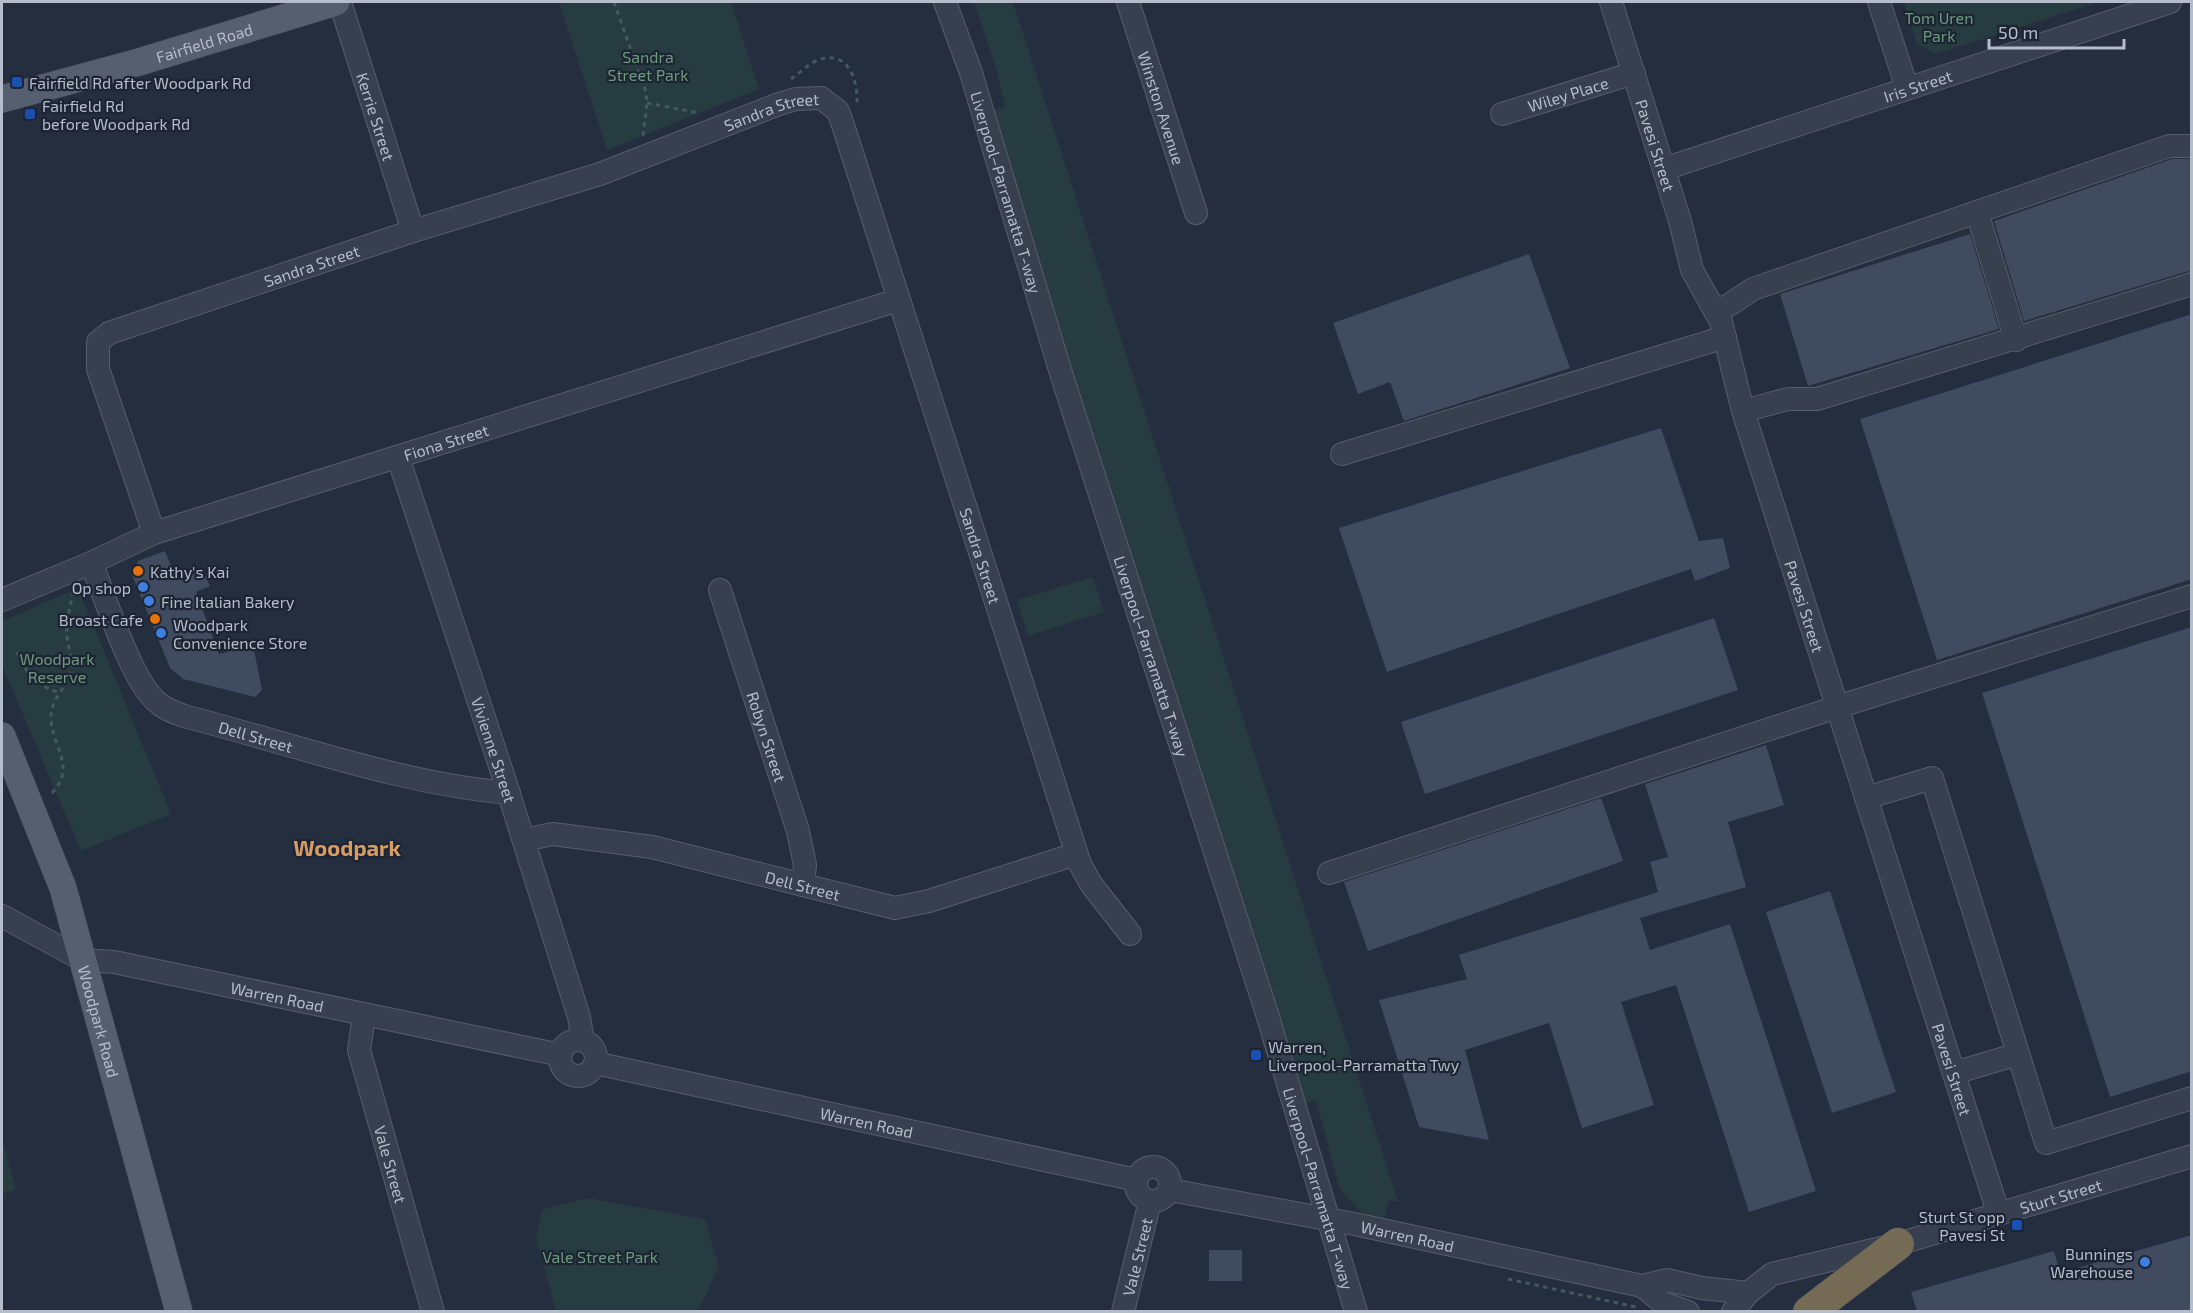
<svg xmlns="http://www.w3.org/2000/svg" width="2193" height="1313" font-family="'Exo 2',sans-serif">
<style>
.green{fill:#263c40}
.building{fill:#404b5f}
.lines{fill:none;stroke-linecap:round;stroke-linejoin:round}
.minor-casing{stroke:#565e6d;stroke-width:24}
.major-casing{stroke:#424958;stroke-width:28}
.highway-casing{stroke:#434b5a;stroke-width:33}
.path{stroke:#44595d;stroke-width:3;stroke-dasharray:4.5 4.5;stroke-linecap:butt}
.minor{stroke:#38404f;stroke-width:22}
.major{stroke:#565f6f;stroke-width:27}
.highway{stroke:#756b55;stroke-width:32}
.transit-dot{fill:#1a4fb4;stroke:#1d2534;stroke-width:2}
.food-dot{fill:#e8710a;stroke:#1d2534;stroke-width:2}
.shop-dot{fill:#3f7fe0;stroke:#1d2534;stroke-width:2}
.labels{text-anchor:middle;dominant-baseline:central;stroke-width:4.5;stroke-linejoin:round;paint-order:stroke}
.park-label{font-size:16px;fill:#6b9b79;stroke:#1d2534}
.street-label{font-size:16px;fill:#b5bcca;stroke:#1d2534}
.poi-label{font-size:16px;fill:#b5bcca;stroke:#1d2534;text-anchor:start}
.district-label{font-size:22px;font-weight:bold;fill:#d79c63;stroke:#1d2534}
</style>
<rect width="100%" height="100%" fill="#242e3f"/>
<g class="green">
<polygon points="559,2 731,2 759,89 607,150"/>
<polygon points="974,2 1013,2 1398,1201 1389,1201 1384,1220 1361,1212 1340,1190 1316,1100 1303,1104 1074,381 993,110 1005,107 996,68"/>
<polygon points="1904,2 2098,2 1936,54 1917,44"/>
<polygon points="1093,577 1104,612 1028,636 1017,600"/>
<polygon points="69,592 80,593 171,814 81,851 2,665 2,621"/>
<polygon points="2,1139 16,1190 2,1194"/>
<polygon points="586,1198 705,1219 719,1267 698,1311 556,1311 536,1238 542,1210"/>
</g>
<g class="building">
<polygon points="2172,159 2192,159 2192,270 2024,321 1994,221"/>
<polygon points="1970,234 1999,329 1808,386 1780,294"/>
<polygon points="1529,254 1570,368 1404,421 1390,382 1358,394 1333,323"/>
<polygon points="2192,314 2192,579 1937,660 1860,419"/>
<polygon points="1661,428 1699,541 1723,538 1730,568 1695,581 1691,569 1387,672 1339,528"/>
<polygon points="165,551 177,580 202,570 210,586 196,592 219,654 253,645 262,690 255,697 183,679 170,668 132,575 138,561"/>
<polygon points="1714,618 1738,690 1425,794 1401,722"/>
<polygon points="2192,627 2192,1071 2110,1097 1982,693"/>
<polygon points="1766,745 1784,805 1728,822 1746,887 1640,918 1650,950 1730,924 1816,1191 1749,1212 1676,985 1621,1002 1654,1105 1582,1128 1549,1023 1465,1050 1489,1140 1419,1127 1379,1000 1467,979 1459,955 1658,892 1650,862 1668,857 1645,784"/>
<polygon points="1601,798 1623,861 1368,951 1344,882"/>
<polygon points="1830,891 1896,1092 1832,1113 1766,912"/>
<polygon points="2192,1235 2192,1311 1917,1311 1911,1292 2054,1251 2060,1273"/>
<rect x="1209" y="1250" width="33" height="31"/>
</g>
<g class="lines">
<defs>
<g id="minor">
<path id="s1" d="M340 2 413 231"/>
<path id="s2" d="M945 2 971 73 1060 370 1268 1017 1356 1312"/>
<path id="s3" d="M1128 2 1196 213"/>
<path id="s4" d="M1611 2 1680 221 1692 270 1721 322 1743 411 1998 1212"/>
<polyline points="1879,2 1907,88"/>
<path id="s5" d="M1502 114 1634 73"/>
<path id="s6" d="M1664 169 2170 2"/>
<polyline points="1977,212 2016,340"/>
<polyline points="1715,311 1729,305 1753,289 2169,146 2192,146"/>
<polyline points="1743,411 1788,399 1817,399 2192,284"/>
<polyline points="1342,454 1725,337"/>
<path id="s7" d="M398 457 504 778 579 1017 583 1041"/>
<path id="s8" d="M154 533 98 369V342L109 333 413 231 600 174 779 104 796 99 821 98 838 111 843 125 1080 864 1091 884 1130 934"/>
<path id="s9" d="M91 563C105 596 131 680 156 701 164 709 174 712 184 716 289 743 402 784 509 793"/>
<path id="s10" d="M720 590 798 831 805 865 803 885"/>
<path id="s11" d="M2 600 91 563 154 533 898 300"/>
<polyline points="1866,798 1932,778 2046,1143 2192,1098"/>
<path id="s12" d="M524 840 553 834 652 847 895 908 929 901 1076 854"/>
<polyline points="1329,873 1837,707 2192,596"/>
<path id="s13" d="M2 916 83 960 114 962 561 1055"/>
<path id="s14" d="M364 1016 359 1050 433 1312"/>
<circle cx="578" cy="1058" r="18"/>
<path id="s15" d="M595 1063 1137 1180"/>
<polyline points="1954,1073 2018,1054"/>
<circle cx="1153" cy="1184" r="17"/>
<path id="s16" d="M1170 1190 1359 1225 1642 1286 1667 1280 1702 1288 1748 1293"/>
<polyline points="1642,1286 1663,1303 1688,1312"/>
<path id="s17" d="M1123 1312 1150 1201"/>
<path id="s18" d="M1733 1312 1748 1293 1772 1274 1898 1244 2192 1156"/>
</g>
<g id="major">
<path id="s19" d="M2 99 139 62 336 2"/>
<path id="s20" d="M2 736 63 888 179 1312"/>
</g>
<polyline id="highway" points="1809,1312 1898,1244"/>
</defs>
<use href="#minor" class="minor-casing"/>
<use href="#major" class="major-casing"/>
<use href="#highway" class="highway-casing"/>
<g class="path">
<polyline points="614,2 646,92 647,103 643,136"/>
<path d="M791 79C800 73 808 64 818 60 848 49 858 80 857 103"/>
<polyline points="647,103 699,113"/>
<path d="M17 652C26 674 38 687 61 693"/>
<path d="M52 793C77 766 52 748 51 718 50 700 66 689 70 672 73 659 68 648 67 635 66 621 70 607 73 593"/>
<polyline points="1508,1279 1636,1307"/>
</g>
<use href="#minor" class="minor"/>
<use href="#major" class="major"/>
<use href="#highway" class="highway"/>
</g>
<g class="transit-dot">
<rect x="11" y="76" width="12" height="12" rx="3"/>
<rect x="24" y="108" width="12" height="12" rx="3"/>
<rect x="1250" y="1049" width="12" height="12" rx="3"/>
<rect x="2011" y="1219" width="12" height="12" rx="3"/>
</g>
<g class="food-dot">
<circle cx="138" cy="571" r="6"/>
<circle cx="155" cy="619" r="6"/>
</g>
<g class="shop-dot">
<circle cx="143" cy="587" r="6"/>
<circle cx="149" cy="601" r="6"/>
<circle cx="161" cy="633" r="6"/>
<circle cx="2145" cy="1262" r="6"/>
</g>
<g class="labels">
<g class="park-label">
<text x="1939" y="17">Tom Uren<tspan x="1939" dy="18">Park</tspan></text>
<text x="648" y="56">Sandra<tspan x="648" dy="18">Street Park</tspan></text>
<text x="57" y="658">Woodpark<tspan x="57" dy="18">Reserve</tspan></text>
<text x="600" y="1256">Vale Street Park</text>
</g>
<g class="street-label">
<text stroke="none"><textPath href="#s19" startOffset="210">Fairfield Road</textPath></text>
<text stroke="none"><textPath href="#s6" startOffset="267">Iris Street</textPath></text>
<text stroke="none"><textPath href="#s5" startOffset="69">Wiley Place</textPath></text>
<text stroke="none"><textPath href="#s3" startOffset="111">Winston Avenue</textPath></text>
<text stroke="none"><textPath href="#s8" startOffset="914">Sandra Street</textPath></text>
<text stroke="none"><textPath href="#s1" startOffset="120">Kerrie Street</textPath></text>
<text stroke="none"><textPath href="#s4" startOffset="150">Pavesi Street</textPath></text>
<text stroke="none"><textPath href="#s2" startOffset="200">Liverpool–Parramatta T-way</textPath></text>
<text stroke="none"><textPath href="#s8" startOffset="428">Sandra Street</textPath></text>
<text stroke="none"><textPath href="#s11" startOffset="472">Fiona Street</textPath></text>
<text stroke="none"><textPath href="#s8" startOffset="1454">Sandra Street</textPath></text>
<text stroke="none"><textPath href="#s4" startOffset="636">Pavesi Street</textPath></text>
<text stroke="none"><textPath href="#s2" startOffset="686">Liverpool–Parramatta T-way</textPath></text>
<text stroke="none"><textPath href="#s9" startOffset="260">Dell Street</textPath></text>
<text stroke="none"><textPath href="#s10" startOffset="154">Robyn Street</textPath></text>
<text stroke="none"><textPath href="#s7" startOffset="308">Vivienne Street</textPath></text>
<text stroke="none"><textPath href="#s12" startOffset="285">Dell Street</textPath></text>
<text stroke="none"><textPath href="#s13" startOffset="290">Warren Road</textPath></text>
<text stroke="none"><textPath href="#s20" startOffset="302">Woodpark Road</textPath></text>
<text stroke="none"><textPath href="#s4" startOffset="1122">Pavesi Street</textPath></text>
<text stroke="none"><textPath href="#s15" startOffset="278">Warren Road</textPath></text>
<text stroke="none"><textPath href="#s14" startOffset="153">Vale Street</textPath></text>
<text stroke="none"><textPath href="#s2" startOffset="1244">Liverpool–Parramatta T-way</textPath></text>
<text stroke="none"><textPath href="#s18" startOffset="354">Sturt Street</textPath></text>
<text stroke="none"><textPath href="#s16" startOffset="242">Warren Road</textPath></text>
<text stroke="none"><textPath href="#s17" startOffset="57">Vale Street</textPath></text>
</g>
<g class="poi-label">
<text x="29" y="82">Fairfield Rd after Woodpark Rd</text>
<text x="42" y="105">Fairfield Rd<tspan x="42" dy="18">before Woodpark Rd</tspan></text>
<text x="150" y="571">Kathy's Kai</text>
<text x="131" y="587" text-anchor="end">Op shop</text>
<text x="161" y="601">Fine Italian Bakery</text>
<text x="143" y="619" text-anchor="end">Broast Cafe</text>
<text x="173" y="624">Woodpark<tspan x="173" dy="18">Convenience Store</tspan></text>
<text x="1268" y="1046">Warren,<tspan x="1268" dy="18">Liverpool-Parramatta Twy</tspan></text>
<text x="2005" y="1216" text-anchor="end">Sturt St opp<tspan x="2005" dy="18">Pavesi St</tspan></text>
<text x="2133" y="1253" text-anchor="end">Bunnings<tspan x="2133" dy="18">Warehouse</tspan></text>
</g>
<g class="district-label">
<text x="347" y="847">Woodpark</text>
</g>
</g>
<rect width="2193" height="1313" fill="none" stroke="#b5bcca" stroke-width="6"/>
<path d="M1989 39v9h135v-9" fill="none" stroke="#b5bcca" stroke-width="3"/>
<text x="1998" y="39" font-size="18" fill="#b5bcca" stroke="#1d2534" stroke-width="4.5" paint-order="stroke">50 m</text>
</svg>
